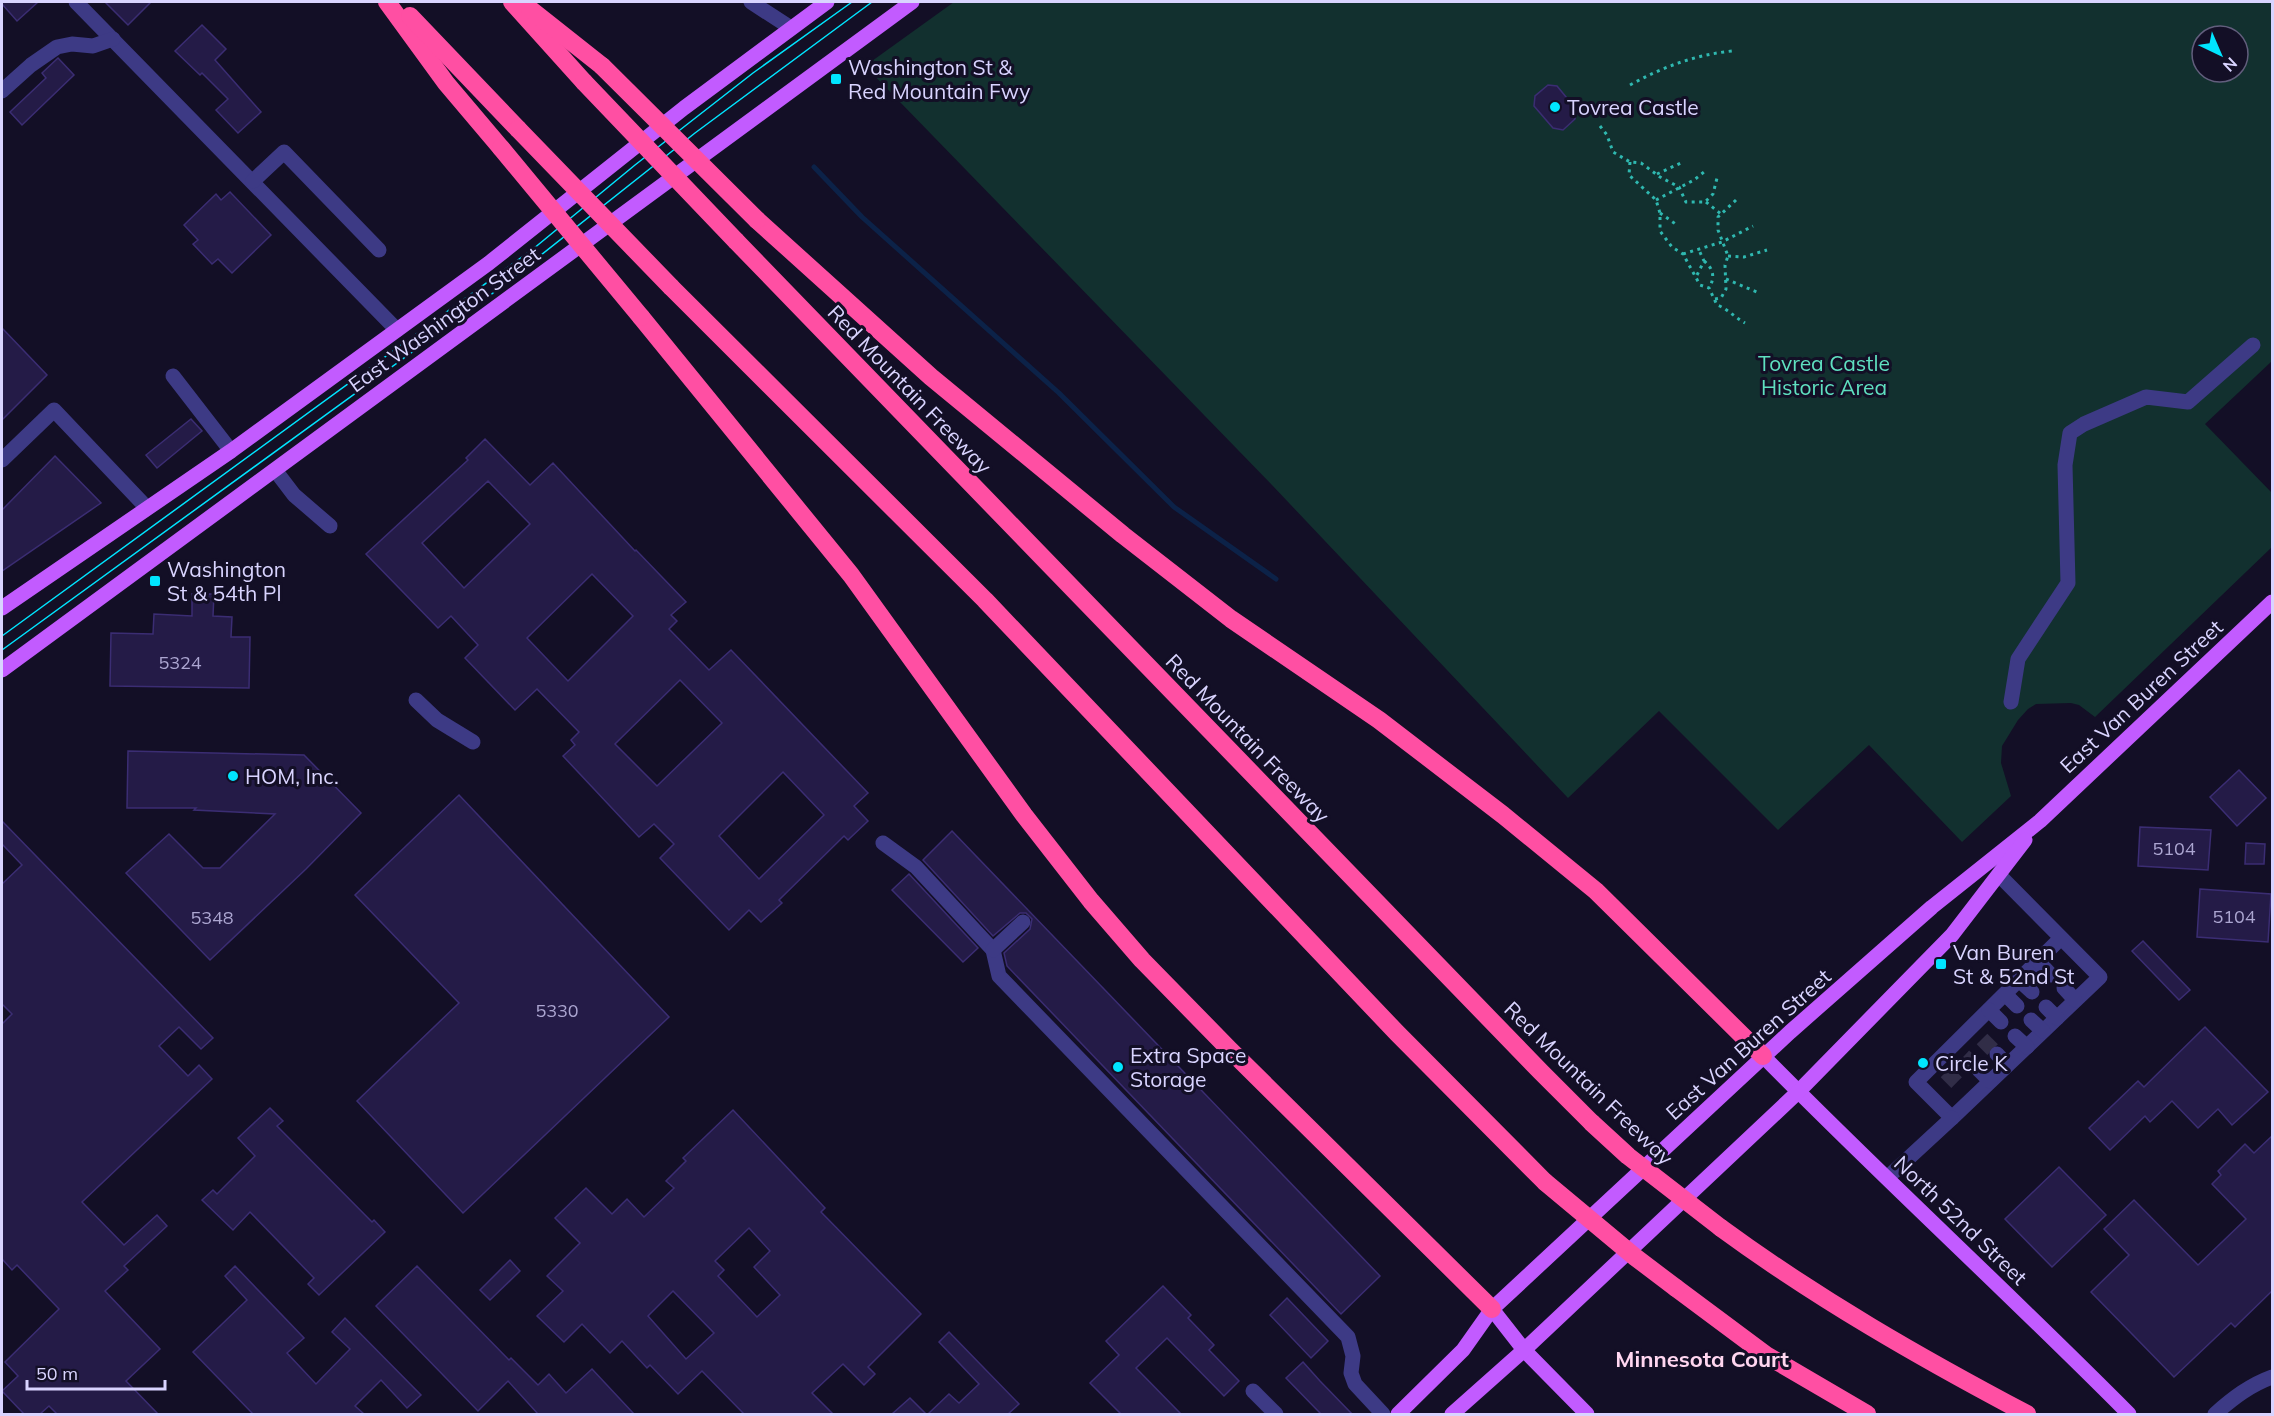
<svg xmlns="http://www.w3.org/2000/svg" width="2274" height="1416" font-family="Mulish,sans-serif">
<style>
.green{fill:#12302f;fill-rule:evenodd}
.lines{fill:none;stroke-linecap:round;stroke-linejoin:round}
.stream{stroke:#0c2248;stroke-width:5}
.building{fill:#241b47;stroke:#3b2d73;stroke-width:1.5;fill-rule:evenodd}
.minor-tunnel{stroke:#312d47;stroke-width:15;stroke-dasharray:15 8;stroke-linecap:butt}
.path{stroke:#2fb8b0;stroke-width:3;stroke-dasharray:3 4.5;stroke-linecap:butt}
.minor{stroke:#3d3a85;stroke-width:15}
.major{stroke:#c25bff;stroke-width:15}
.highway{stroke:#ff4fa3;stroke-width:18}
.tram{stroke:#00e5ff;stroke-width:1.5}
.highway-bridge{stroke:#ff4fa3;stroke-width:18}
.poi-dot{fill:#00e5ff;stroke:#130f26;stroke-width:2}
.labels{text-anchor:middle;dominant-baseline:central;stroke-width:6;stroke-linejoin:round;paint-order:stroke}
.number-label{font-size:18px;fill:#aca6d1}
.poi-label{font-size:21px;fill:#d9d4ff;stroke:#130f26;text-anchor:start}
.street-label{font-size:21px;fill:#d9d4ff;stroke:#130f26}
.park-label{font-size:21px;fill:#5fe0c0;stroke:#130f26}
.neighbourhood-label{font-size:22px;font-weight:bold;fill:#ffd6f0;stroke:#130f26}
</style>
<rect width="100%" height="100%" fill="#130f26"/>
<path class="green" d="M954 2H2272V361L2205 424 2272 493V547L2095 717 2079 705 2071 703 2036 704 2028 709 2018 720 2002 746 2001 763 2011 796 1962 842 1869 745 1778 830 1659 711 1568 798 1272 485 865 66ZM2202 36H2238V72H2202Z"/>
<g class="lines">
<polyline class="stream" points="814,167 862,217 1059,393 1174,507 1276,579"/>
</g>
<g class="building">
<polygon points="2,2 38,2 17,21 2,4"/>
<polygon points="105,2 151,2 128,25"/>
<polygon points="202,25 226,49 215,60 261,112 238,133 216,110 228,99 202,73 200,75 175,51"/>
<polygon points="58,58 74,75 22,125 10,112 46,78 42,73"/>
<polygon points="1548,85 1557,86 1576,109 1575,119 1563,130 1553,128 1534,106 1535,96"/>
<polygon points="230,192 271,235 232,273 218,259 212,264 193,244 198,240 184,225 216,194 221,200"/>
<polygon points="2,328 47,375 2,420"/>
<polygon points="191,419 202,431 157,468 146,455"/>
<path d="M485 439 530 485 553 463 635 551 636 550 686 602 671 615 677 621 669 629 709 670 731 650 868 793 854 806 868 821 848 840 844 836 779 900 782 903 761 922 749 910 729 930 660 858 674 844 654 824 639 837 563 756 575 745 571 740 579 732 537 689 515 710 465 658 478 645 451 616 438 628 366 554 468 460 466 458ZM488 481 530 524 464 588 422 543ZM592 574 633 616 568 681 527 638ZM680 680 722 723 657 786 615 744ZM783 772 824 815 759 879 719 836Z"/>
<polygon points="55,456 101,503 2,571 2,510"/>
<polygon points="192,594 214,594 213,616 232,617 231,637 250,637 249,688 110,686 111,633 153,634 154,614 192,616"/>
<polygon points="128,751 304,755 361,813 306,869 210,960 126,873 169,834 203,868 220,868 275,814 194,810 196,808 127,808"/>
<polygon points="2239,770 2266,798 2237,826 2210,797"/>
<polygon points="459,795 669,1017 463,1213 357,1101 459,1003 355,895"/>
<polygon points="2,821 213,1038 201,1049 179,1027 159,1046 188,1076 199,1065 212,1079 82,1202 124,1245 157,1215 167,1226 124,1266 128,1270 105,1291 160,1349 126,1381 158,1414 57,1414 49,1406 40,1414 24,1414 2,1391 18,1376 5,1362 59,1309 17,1265 12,1270 2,1259 2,1024 12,1014 2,1004 2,884 22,865 2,844"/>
<polygon points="2140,827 2211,830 2208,870 2138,866"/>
<polygon points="952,831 1380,1276 1341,1314 1007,966 1004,953 1030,929 1032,919 1026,913 1020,913 993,936 923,860"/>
<polygon points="2246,843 2265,844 2264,864 2245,864"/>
<polygon points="909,874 978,948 963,962 892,890"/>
<polygon points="2200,889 2271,894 2268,942 2197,937"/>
<polygon points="2143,941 2190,990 2179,1000 2132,951"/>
<polygon points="2205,1027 2268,1092 2232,1125 2218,1109 2198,1128 2172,1101 2150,1122 2145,1116 2110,1150 2089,1128 2138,1081 2144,1087"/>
<polygon points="270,1108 283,1121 277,1126 372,1222 374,1220 385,1232 319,1295 308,1284 314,1278 250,1212 233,1230 202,1200 213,1190 217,1194 255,1156 238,1138"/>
<path d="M733 1110 825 1208 821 1212 921 1314 868 1367 875 1374 864 1385 843 1364 812 1393 833 1414H744L702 1371 678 1394 650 1365 647 1368 622 1341 610 1353 582 1324 564 1342 537 1316 563 1291 547 1276 580 1243 555 1218 586 1188 612 1214 627 1199 644 1217 674 1188 666 1181 686 1161 683 1158ZM749 1228 770 1251 754 1267 780 1295 757 1317 718 1276 724 1270 715 1261ZM673 1291 714 1333 686 1359 648 1316Z"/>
<polygon points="2272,1136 2272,1291 2235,1327 2231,1323 2174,1377 2091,1292 2129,1255 2104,1229 2134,1200 2198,1265 2246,1219 2212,1184 2221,1175 2218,1171 2245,1144 2254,1153"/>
<polygon points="2059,1167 2106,1215 2052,1267 2005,1219"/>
<polygon points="510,1260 520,1271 490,1300 480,1290"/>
<polygon points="235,1266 304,1338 287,1353 316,1384 350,1349 332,1332 345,1318 421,1395 407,1408 381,1380 355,1406 364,1414 253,1414 193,1352 247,1300 225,1276"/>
<polygon points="417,1266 509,1360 511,1358 538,1385 549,1374 566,1393 592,1369 634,1414 538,1414 508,1381 478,1411 376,1306"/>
<polygon points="1163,1286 1191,1315 1188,1318 1214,1345 1209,1350 1239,1381 1224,1396 1167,1338 1136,1368 1181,1414 1121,1414 1090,1383 1119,1355 1106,1341"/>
<polygon points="1287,1298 1328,1341 1311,1358 1270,1315"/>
<polygon points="949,1332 1019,1404 1008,1414 928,1414 949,1394 959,1403 979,1384 939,1342"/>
<polygon points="1303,1362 1320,1381 1352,1414 1321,1414 1286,1378"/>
<polygon points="910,1398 926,1414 892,1414"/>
</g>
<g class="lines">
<g class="minor-tunnel">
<polyline points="1982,1039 1997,1054"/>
<polyline points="1964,1056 1979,1070"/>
<polyline points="1946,1072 1961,1087"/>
</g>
<g class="path">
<path d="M1630 85C1663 67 1694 55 1732 51"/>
<polyline points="1600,126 1607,135 1613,152 1630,162 1641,163 1660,177 1679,187 1686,202 1705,202 1713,194 1717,178"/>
<path d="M1630 162 1629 175 1656 200 1660 213V231L1672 247 1683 254 1700 285 1709 288 1717 305C1728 309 1734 317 1745 323"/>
<polyline points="1657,174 1683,162"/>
<polyline points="1656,200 1694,180 1704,172"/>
<polyline points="1706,202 1721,214"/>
<polyline points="1660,213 1677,225"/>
<polyline points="1683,254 1722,242 1753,226"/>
<polyline points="1728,256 1744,257 1767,250"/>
<path d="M1704 261C1714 269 1715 278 1709 288"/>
<polyline points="1697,275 1704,261 1699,250"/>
<polyline points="1726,279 1759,293"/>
<polyline points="1715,299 1721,298 1726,289 1725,265 1728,256 1718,230 1718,217 1737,199"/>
</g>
<g class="minor">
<polyline points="76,2 397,330"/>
<polyline points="751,2 791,28"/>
<polyline points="2,91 31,65 57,47 72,44 93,46 113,39"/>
<polyline points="253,181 284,152 379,250"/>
<polyline points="173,376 231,451"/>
<polyline points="2,460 54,410 147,508"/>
<polyline points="275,470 294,495 330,526"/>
<polyline points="416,700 437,720 473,742"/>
<polyline points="2011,702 2018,659 2068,583 2065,465 2070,433 2084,424 2146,397 2188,402 2253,345"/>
<polyline points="883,843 916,867 993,950 999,976 1348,1337 1353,1356 1351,1373 1355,1384 1383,1414"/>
<polyline points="1999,875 2100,977 1952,1118 1916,1082 2061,938"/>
<polyline points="993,950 1023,922"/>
<polyline points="2038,961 2051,975"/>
<polyline points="2019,980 2032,992"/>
<polyline points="2064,988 2075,1000"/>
<polyline points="2005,994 2017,1006"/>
<polyline points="2046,1007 2057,1018"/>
<polyline points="1989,1010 2001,1022"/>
<polyline points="2031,1020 2043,1031"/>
<polyline points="2015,1036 2027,1047"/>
<polyline points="1997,1054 2007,1065"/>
<polyline points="1979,1070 1990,1081"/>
<polyline points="1887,1178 1952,1118"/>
<polyline points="1253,1391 1276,1414"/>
<path d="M2215 1414C2233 1398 2250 1385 2272 1377"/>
</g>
<g class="major">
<polyline points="2,608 231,451 397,330 489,263 684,108 827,2"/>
<polyline points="2,670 912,2"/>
<path d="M1763 1056C1883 1178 2009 1293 2129 1414"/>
<polyline points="1492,1309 1524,1350 1587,1414"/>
<polyline points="1398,1414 1463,1350 1492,1309 1790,1032 1932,907 2040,821 2272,602"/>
<polyline points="1452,1414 1524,1350 1798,1092 1952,935 2025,840"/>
</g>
<g class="highway">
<polyline points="387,2 446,83 501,148"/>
<polyline points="512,2 584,82"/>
<polyline points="530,9 602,66"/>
<polyline points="410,16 518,129"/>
<polyline points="757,220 931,377 1123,535 1231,619 1379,720 1503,815 1596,891 1763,1056"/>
<polyline points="736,241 1541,1072 1592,1123"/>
<polyline points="671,287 985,600 1397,1033 1545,1182"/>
<polyline points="641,317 851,575 1024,815 1091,901 1142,960 1229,1049 1492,1309"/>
<path d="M1721 1228C1818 1299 1921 1358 2027 1414"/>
<polyline points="1676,1288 1766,1355 1867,1414"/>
</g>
<g class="tram">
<polyline points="2,636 533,249 635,165 753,73 852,2"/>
<polyline points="2,650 488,297 695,133 872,2"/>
</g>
<g class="highway-bridge">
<polyline points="602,66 757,220"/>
<polyline points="584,82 736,241"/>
<polyline points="518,129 671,287"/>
<polyline points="501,148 641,317"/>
<polyline points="1592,1123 1628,1156 1721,1228"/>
<polyline points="1545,1182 1635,1257 1676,1288"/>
</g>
</g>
<g class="poi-dot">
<rect x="830" y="73" width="12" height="12" rx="3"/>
<circle cx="1555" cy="107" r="6"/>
<rect x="149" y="575" width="12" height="12" rx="3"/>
<circle cx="233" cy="776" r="6"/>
<rect x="1935" y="958" width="12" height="12" rx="3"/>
<circle cx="1923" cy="1063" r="6"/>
<circle cx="1118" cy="1067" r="6"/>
</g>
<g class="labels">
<g class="number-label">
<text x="180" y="662">5324</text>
<text x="2174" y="848">5104</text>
<text x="2234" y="916">5104</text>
<text x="212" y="917">5348</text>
<text x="557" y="1010">5330</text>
</g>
<g class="poi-label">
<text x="848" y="67">Washington St &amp;<tspan x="848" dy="24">Red Mountain Fwy</tspan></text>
<text x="1567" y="107">Tovrea Castle</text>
<text x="167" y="569">Washington<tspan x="167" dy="24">St &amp; 54th Pl</tspan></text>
<text x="245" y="776">HOM, Inc.</text>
<text x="1953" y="952">Van Buren<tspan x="1953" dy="24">St &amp; 52nd St</tspan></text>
<text x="1130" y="1055">Extra Space<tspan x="1130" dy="24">Storage</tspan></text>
<text x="1935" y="1063">Circle K</text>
</g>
<g class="street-label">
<text transform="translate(444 319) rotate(-36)">East Washington Street</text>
<text transform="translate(910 389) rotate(46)">Red Mountain Freeway</text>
<text transform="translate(2141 696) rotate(-43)">East Van Buren Street</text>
<text transform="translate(1248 738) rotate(46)">Red Mountain Freeway</text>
<text transform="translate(1748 1044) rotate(-42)">East Van Buren Street</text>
<text transform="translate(1589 1083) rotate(44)">Red Mountain Freeway</text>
<text transform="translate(1961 1220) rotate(44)">North 52nd Street</text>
</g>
<g class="park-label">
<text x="1824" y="363">Tovrea Castle<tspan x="1824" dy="24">Historic Area</tspan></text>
</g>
<g class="neighbourhood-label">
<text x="1702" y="1359">Minnesota Court</text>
</g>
</g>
<rect width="2274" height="1416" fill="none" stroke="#d9d4ff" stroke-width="6"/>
<g transform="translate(2220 54) rotate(136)"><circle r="28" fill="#130f26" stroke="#625e7d" stroke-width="1.5"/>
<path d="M0-4.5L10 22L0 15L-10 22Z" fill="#00e5ff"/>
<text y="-9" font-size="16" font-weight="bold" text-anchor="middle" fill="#d9d4ff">N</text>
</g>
<path d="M27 1380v9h138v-9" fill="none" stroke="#d9d4ff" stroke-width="3"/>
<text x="36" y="1380" font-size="18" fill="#d9d4ff" stroke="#130f26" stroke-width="4.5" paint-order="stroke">50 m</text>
</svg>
